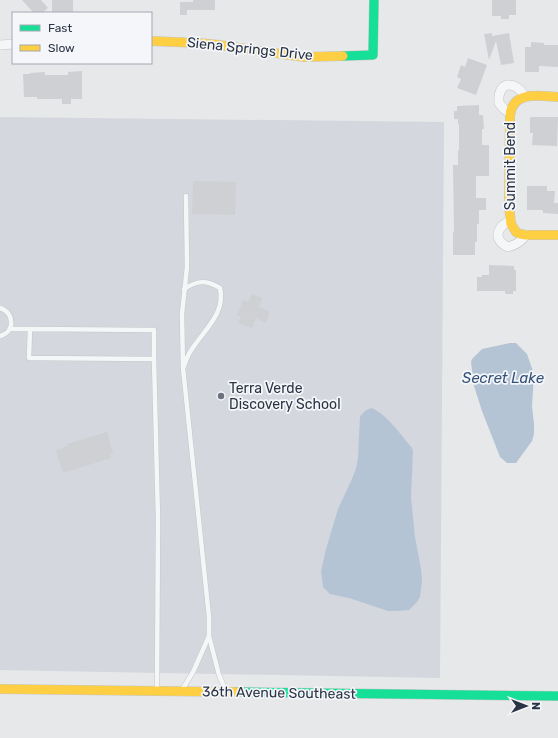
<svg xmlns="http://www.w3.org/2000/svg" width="558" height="738" font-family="Rubik,sans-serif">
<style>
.built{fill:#d4d7dd}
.water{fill:#b4c4d5}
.building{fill:#ced0d3}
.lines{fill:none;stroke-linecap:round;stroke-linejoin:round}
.lane-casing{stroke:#c4c6c8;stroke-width:5.5}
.street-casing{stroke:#c4c6c8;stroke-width:10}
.fast-casing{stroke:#c4c6c8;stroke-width:10}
.slow-casing{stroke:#c4c6c8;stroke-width:10}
.lane{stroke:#f5f6f7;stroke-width:4.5}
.street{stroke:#f5f6f7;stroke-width:9}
.fast{stroke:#16e098;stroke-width:9}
.slow{stroke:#ffcf43;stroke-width:9}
.poi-dot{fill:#6c737f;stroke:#f4f6f9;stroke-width:1.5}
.labels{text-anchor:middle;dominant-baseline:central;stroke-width:3.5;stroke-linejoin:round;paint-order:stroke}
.street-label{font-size:14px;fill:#2b3445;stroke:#f4f6f9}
.poi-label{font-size:14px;fill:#2b3445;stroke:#f4f6f9;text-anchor:start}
.water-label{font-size:15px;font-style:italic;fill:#34527a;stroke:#f4f6f9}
</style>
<rect width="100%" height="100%" fill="#e6e8ea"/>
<polygon class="built" points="0,117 444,122 440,678 0,670"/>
<g class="water">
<polygon points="510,343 516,343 527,354 534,374 532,406 534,424 534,434 532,441 516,463 507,463 500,457 482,411 474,386 471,362 472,359 482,349"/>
<path d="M371 408C385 412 402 436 412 448L413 451 411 497 415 537 421 569 422 580 420 597 417 602 409 610 396 611H388L349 598 330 594 323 587 321 571 322 567 326 549 338 509 351 481 356 469 358 458 360 416 365 411Z"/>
</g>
<g class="building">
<polygon points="22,0 41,0 48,8 42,13 34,13"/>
<rect x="52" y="0" width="21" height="13"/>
<polygon points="193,0 215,0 215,10 187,10 187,15 180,15 180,2 193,2"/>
<polygon points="492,0 516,0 516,15 509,15 509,19 501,19 501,16 492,16"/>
<polygon points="492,33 492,36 509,33 514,63 501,65 496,41 489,60 484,34"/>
<polygon points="531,42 544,43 544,45 558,45 558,67 539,66 539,72 525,72 525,47 531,47"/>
<polygon points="468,58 487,65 476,95 457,88 461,79 457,77 461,65 465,67"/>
<polygon points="82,71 82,99 71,99 71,104 62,104 62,99 37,99 37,97 24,97 23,74 30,74 30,73 45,72 45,75 68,75 68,72"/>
<polygon points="479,105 479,115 483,115 484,129 482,129 482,145 489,145 489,176 476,176 476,198 486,198 486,210 479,210 479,224 477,224 477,242 475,242 475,255 453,255 453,232 454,232 453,165 458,165 458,151 459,150 459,124 458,124 458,119 454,119 454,111 457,111 457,106"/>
<polygon points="530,117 558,117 557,146 532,145 533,133 530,133"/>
<polygon points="193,181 236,182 235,215 192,214"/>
<polygon points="527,186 547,186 547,191 555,191 554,203 558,203 558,214 543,213 543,210 527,210"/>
<polygon points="489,265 514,266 514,270 516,270 516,291 513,291 513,294 505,294 505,291 477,291 477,277 482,277 482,275 489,275"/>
<polygon points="252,294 262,298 259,307 270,312 266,323 256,318 252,328 238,323 241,316 237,315 243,300 248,302"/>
<polygon points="107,432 113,453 110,454 111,458 63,473 56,450 68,446 67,444"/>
</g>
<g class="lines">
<defs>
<g id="lane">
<polyline points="186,196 187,267 182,314 183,368 209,617 209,636 219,675 226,691"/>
<path d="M0 308C15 313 15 332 0 336"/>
<polyline points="10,329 30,329"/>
<polyline points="154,359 154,330 30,329 29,358 154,359 158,519 157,690"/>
<path d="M184 366C186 360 188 354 192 349 204 330 226 313 220 288 206 280 198 280 184 289"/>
<polyline points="182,690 193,672 209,636"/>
</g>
<g id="street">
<polyline points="0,45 13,44"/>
<path d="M510 113 504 109 499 103C497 80 516 80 525 97"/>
<path d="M510 220C508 222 504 224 502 226 494 235 499 243 508 247 516 245 521 242 526 235"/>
</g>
<g id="fast">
<polyline points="343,56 373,55 374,0"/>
<polyline points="237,692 558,696"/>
</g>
<g id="slow">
<polyline points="151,41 198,43 219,45 304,57 343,56"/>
<path d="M558 97C540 96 512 90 510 116L509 206 511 224 516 232 520 234 526 235H558"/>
<polyline points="0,689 237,692"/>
</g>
</defs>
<use href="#lane" class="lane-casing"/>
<use href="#street" class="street-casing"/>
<use href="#fast" class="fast-casing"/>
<use href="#slow" class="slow-casing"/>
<use href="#lane" class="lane"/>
<use href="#street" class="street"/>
<use href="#fast" class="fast"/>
<use href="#slow" class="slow"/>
</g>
<circle class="poi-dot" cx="221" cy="396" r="4"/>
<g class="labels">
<g class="street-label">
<text transform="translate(250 49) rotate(6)">Siena Springs Drive</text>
<text transform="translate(510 166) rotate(-90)">Summit Bend</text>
<text transform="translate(279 693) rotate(1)">36th Avenue Southeast</text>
</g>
<g class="poi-label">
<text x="229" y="388">Terra Verde<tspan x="229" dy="16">Discovery School</tspan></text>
</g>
<g class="water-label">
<text x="503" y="378">Secret Lake</text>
</g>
</g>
<rect x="12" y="12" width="140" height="52" fill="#f4f6f9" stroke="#a4a8b1"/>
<rect x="20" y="25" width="20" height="6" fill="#16e098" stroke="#a4a8b1"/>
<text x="48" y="32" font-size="12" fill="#2b3445">Fast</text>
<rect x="20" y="45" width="20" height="6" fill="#ffcf43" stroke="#a4a8b1"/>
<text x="48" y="52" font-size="12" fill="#2b3445">Slow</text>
<g transform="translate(526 706) rotate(90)" stroke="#f4f6f9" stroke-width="3" paint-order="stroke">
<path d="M0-3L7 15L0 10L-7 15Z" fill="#2b3445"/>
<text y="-6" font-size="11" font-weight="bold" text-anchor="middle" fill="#2b3445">N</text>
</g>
</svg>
